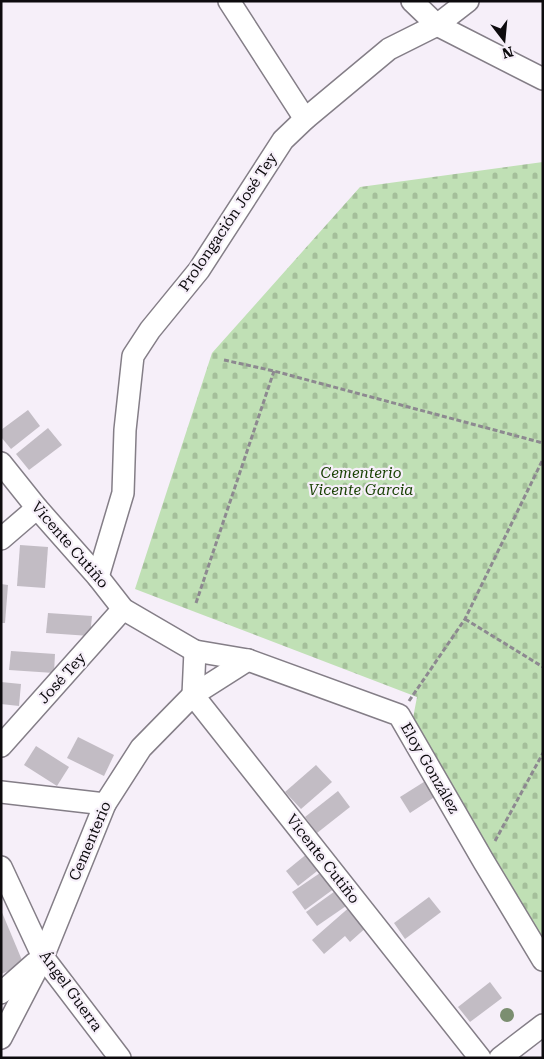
<svg xmlns="http://www.w3.org/2000/svg" width="544" height="1059" font-family="'Roboto Serif',serif">
<style>
.cemetery{fill:url(#cemetery-stones)}
.building{fill:#c2bcc4}
.lines{fill:none;stroke-linecap:round;stroke-linejoin:round}
.minor-casing{stroke:#847e87;stroke-width:24}
.path{stroke:#8d8990;stroke-width:3;stroke-dasharray:5 2.5;stroke-linecap:butt}
.minor{stroke:#fff;stroke-width:21}
.tree{fill:#7b8e70}
.labels{text-anchor:middle;dominant-baseline:central;stroke-width:4.5;stroke-linejoin:round;paint-order:stroke}
.street-label{font-size:15px;fill:#0d0b0e;stroke:#f6eff9}
.park-label{font-size:15px;font-style:italic;fill:#163f00;stroke:#f6eff9}
</style>
<defs>
<pattern id="cemetery-stones" width="16" height="16" patternUnits="userSpaceOnUse" patternTransform="scale(1.25)"><rect width="16" height="16" fill="#c0e0b5"/><path d="M2 7V4a2 2 0 0 1 4 0v3zM10 15v-3a2 2 0 0 1 4 0v3z" fill="#a4bf9a"/></pattern>
</defs>
<rect width="100%" height="100%" fill="#f6eff9"/>
<polygon class="cemetery" points="543,162 543,946 413,718 417,697 135,589 212,353 360,187"/>
<g class="building">
<polygon points="28,410 40,426 11,449 1,437 1,430"/>
<polygon points="48,428 62,445 29,470 16,454"/>
<polygon points="20,545 48,547 45,588 17,586"/>
<polygon points="1,584 8,585 5,623 1,623"/>
<polygon points="48,613 92,616 90,636 46,633"/>
<polygon points="11,651 55,654 54,673 9,670"/>
<polygon points="1,682 21,684 19,706 1,704"/>
<polygon points="78,737 114,755 104,776 67,758"/>
<polygon points="36,746 69,767 57,786 24,765"/>
<polygon points="316,765 332,782 301,809 285,792"/>
<polygon points="427,780 436,796 410,813 400,797"/>
<polygon points="338,791 350,807 317,833 305,817"/>
<polygon points="308,853 321,868 298,886 286,871"/>
<polygon points="323,871 335,888 305,910 292,892"/>
<polygon points="338,889 349,904 317,926 306,912"/>
<polygon points="429,897 441,912 405,939 394,923"/>
<polygon points="352,905 369,925 350,942 345,936 324,954 312,940"/>
<polygon points="1,910 24,965 1,974"/>
<polygon points="490,982 502,998 470,1022 458,1007"/>
</g>
<g class="lines">
<defs>
<g id="minor">
<polyline points="229,1 305,119"/>
<polyline points="412,1 437,25 543,79"/>
<polyline points="1,463 37,508 98,577 123,609 195,651 248,660 399,715 484,862 543,960"/>
<polyline points="1,539 37,508"/>
<polyline points="98,577 123,493 125,430 133,356 150,330 199,270 283,140 305,119 389,49 437,25 468,1"/>
<polyline points="195,651 193,695 480,1058"/>
<polyline points="1,746 123,609"/>
<polyline points="1,792 105,804"/>
<polyline points="1,867 43,957 120,1058"/>
<polyline points="1,993 35,963"/>
<polyline points="1,1038 43,957 105,804 141,748 193,695 248,660"/>
<polyline points="500,1058 543,1025"/>
</g>
</defs>
<use href="#minor" class="minor-casing"/>
<g class="path">
<polyline points="224,360 274,371 543,443"/>
<polyline points="196,603 274,371"/>
<polyline points="465,619 543,667"/>
<polyline points="409,701 465,619 543,459"/>
<polyline points="495,841 543,753"/>
</g>
<use href="#minor" class="minor"/>
</g>
<circle class="tree" cx="507" cy="1015" r="7"/>
<g class="labels">
<g class="street-label">
<text transform="translate(228 222) rotate(-56)">Prolongación José Tey</text>
<text transform="translate(70 545) rotate(49)">Vicente Cutiño</text>
<text transform="translate(62 678) rotate(-48)">José Tey</text>
<text transform="translate(430 768) rotate(60)">Eloy González</text>
<text transform="translate(90 841) rotate(-67)">Cementerio</text>
<text transform="translate(323 859) rotate(52)">Vicente Cutiño</text>
<text transform="translate(71 991) rotate(54)">Ángel Guerra</text>
</g>
<g class="park-label">
<text x="361" y="473">Cementerio<tspan x="361" dy="17">Vicente Garcia</tspan></text>
</g>
</g>
<rect width="544" height="1059" fill="none" stroke="#0d0b0e" stroke-width="5"/>
<g transform="translate(504 40) rotate(164)" stroke="#f6eff9" stroke-width="4" paint-order="stroke">
<path d="M0-4L9 19L0 12L-9 19Z" fill="#0d0b0e"/>
<text y="-8" font-size="14" font-weight="bold" text-anchor="middle" fill="#0d0b0e">N</text>
</g>
</svg>
